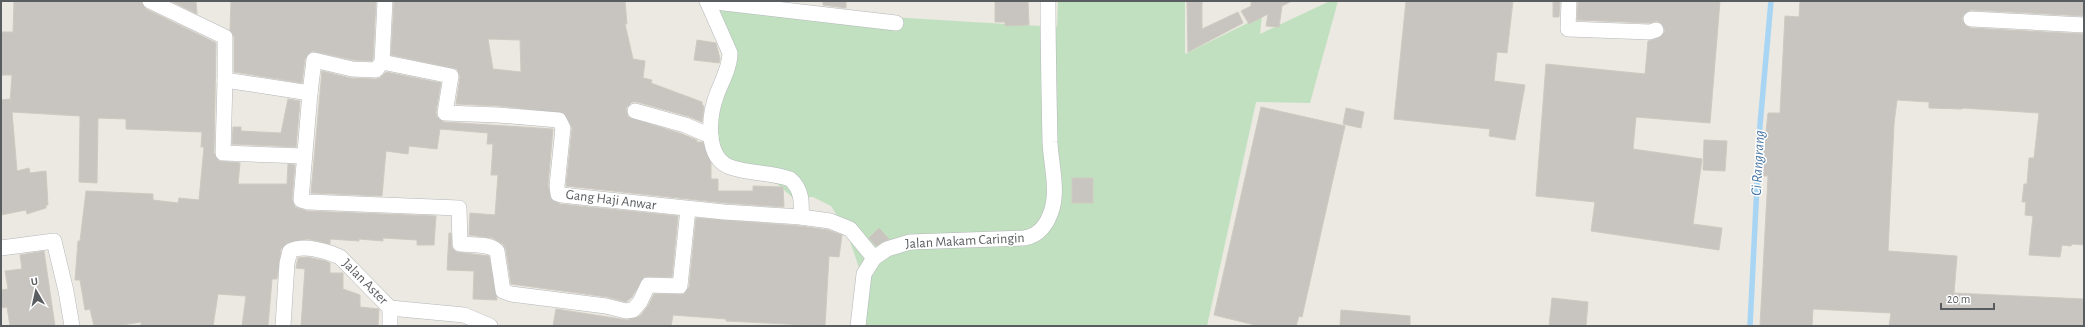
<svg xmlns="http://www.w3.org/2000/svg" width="2085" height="327" font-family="'Alegreya Sans',sans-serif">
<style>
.green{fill:#c1e0c0}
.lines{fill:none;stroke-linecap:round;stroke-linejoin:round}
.stream{stroke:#a8d5f4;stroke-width:5.5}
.building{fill:#c8c5c0;stroke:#cfcac1;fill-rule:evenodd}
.street-casing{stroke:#b4b7ba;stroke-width:16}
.street{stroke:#fff;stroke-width:15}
.labels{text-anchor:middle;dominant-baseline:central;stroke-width:3;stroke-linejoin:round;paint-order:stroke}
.street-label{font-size:14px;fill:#5a5d60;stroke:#fff}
.water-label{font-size:15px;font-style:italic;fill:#4977a4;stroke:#fff}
</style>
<rect width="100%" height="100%" fill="#ebe9e1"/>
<polygon class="green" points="1058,1 1185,1 1185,54 1262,16 1260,34 1330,1 1338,1 1310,103 1256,102 1207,326 866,326 864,282 846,230 831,206 813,197 792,197 777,184 722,171 718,165 714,100 737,64 709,6 1057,27"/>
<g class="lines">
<polyline class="stream" points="1750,326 1760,125 1771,1"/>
</g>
<g class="building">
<polygon points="14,1 141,1 146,9 216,43 214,153 219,161 240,163 238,184 287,184 288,164 295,165 292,199 295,207 307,211 436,216 434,245 417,245 417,240 383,238 383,241 359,239 359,241 330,239 330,244 308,239 287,243 281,249 277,279 272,279 268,326 242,326 246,296 218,294 213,326 141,326 141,322 116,326 94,326 90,309 85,310 80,280 75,280 78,241 80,241 86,191 153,194 153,200 178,203 179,198 199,200 204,147 201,147 202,132 126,129 126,119 98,118 97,183 79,182 80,116 12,112 17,171 29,168 30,173 46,171 48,205 46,205 46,208 27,214 26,210 1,215 1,100 10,99 10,103 12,75 1,75 1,32 13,32"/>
<polygon points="171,1 196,1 197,14"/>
<polygon points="231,1 376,1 373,59 372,61 353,60 312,51 305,59 302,83 234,72 234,37 230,30"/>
<path d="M394 1H625L627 24H625L633 59 645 61 643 78 652 80 651 83 702 102V105L704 106 702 122 687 116 637 102H632L626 108 628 117 682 134 697 140 696 142H703L711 162V179H718V191H753V186L783 187 784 207 725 203 566 186 572 128 564 113 499 106 456 104 460 77 457 69 391 55ZM488 39 520 40 521 72 493 69Z"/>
<polygon points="823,1 846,1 846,8 823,5"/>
<polygon points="995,1 1028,1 1029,25 1005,26 1005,22 995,22"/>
<polygon points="1187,1 1202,1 1202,29 1238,12 1243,23 1188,52"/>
<polygon points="1251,1 1292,1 1282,6 1279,27 1266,26 1268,14 1249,24 1241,11 1251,6"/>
<polygon points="1406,1 1513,1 1507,53 1497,52 1494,81 1525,85 1515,140 1489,136 1490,129 1394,119"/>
<polygon points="1553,1 1560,1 1559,17 1553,17"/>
<polygon points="1578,1 1720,1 1710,123 1636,117 1633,149 1702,159 1693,224 1722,228 1719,250 1591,231 1595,202 1536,196 1546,64 1645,74 1648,41 1659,38 1665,32 1662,24 1657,21 1649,23 1577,20"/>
<polygon points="1800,1 2084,1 2084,16 1971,10 1964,14 1962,19 1966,26 1971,28 2084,34 2084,245 2072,244 2071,246 2062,245 2060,257 2029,255 2033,216 2025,215 2026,202 2022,202 2024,184 2027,184 2029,158 2034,158 2039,113 1963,108 1962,109 1929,108 1929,102 1897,100 1894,124 1888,251 1957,256 1954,293 2084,299 2084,326 1889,326 1891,313 1813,309 1812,326 1760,326 1768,176 1761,176 1768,113 1780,113 1785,16 1799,17"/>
<polygon points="697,40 716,43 720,59 719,63 694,60"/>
<polygon points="322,71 350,78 376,79 380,78 386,72 441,83 436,112 437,117 444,122 553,129 548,185 551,199 560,204 678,216 672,277 644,277 632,297 626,302 607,297 511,284 506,250 503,244 492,238 469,235 470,213 495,215 498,175 491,175 493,144 487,144 488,133 440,129 437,149 409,146 408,154 386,151 382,196 311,193"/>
<polygon points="288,99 300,101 296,147 232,144 233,127 241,127 241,131 281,133"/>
<polygon points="1261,107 1345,126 1302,317 1299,316 1296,326 1259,326 1214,315"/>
<polygon points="1346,108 1364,112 1361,128 1343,124"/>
<polygon points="1704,140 1727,141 1725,171 1703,170"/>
<rect x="1072" y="178" width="21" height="25"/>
<polygon points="696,218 800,226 828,230 842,235 839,257 829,256 825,326 726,321 726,319 673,315 671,326 553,326 556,309 627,320 640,316 648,306 654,294 684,294 689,287"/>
<polygon points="879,228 889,239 876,246 869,238"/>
<polygon points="449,233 451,233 452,248 456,252 489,256 497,300 473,299 474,271 447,270"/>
<polygon points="44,251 55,326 10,326 7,307 1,308 1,290 8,289 5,271 22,269 20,255"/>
<polygon points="298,258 307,257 326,261 330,263 330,273 343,273 343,289 360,295 360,307 379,309 378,326 301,326 305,269 296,268"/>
<polygon points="1552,298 1588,302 1586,326 1549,326"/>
<polygon points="1341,310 1410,316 1410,326 1340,326"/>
</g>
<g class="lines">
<defs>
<g id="street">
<polyline points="150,1 225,37 225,80 310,93"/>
<path d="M385 1 382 62 376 70 352 69 314 60 310 93 301 200 308 202 459 208 460 244C471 245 489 243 497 251L503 291 511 294 606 306 626 311 633 310 640 302 648 285 680 286 688 209"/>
<path d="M707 1 730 53C730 67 722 81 717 94 709 115 704 157 730 167 749 174 771 172 790 179 802 189 802 203 801 217"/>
<polyline points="707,1 896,23"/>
<polyline points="1569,1 1568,29 1650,32 1656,30"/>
<polyline points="1971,19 2084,25"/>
<polyline points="382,62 451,76 445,113 498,115 559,120 563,128 557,186 558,194 561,195 724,212 801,217 830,221 850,229 874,258"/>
<polyline points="225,80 223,153 304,156"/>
<polyline points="635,111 685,125 711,136"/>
<polyline points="1,248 54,241 66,291 72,326"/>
<path d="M283 326 287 263 290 251C303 244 327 251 340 257L390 308 464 315 490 326"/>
<polyline points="390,326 390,308"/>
<path d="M858 326 864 274 874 258 887 249 910 242 1024 238C1039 236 1048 223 1052 209 1058 189 1051 163 1050 142 1049 95 1048 48 1048 1"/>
</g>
</defs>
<use href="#street" class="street-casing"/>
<use href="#street" class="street"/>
</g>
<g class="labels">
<g class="street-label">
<text transform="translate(611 200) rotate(7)">Gang Haji Anwar</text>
<text transform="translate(965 241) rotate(-3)">Jalan Makam Caringin</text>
<text transform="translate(365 282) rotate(45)">Jalan Aster</text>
</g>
<g class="water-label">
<text transform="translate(1758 163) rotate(-87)">Ci Rangrang</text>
</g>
</g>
<rect width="2085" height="327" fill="none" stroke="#5a5d60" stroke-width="4"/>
<g transform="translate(36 291) rotate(351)" stroke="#ffffff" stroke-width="3" paint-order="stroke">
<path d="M0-3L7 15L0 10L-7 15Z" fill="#5a5d60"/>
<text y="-6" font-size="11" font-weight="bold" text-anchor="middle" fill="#5a5d60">U</text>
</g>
<path d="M1941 303v6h53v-6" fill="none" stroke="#5a5d60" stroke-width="2"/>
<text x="1947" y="303" font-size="12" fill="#5a5d60" stroke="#ffffff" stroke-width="3" paint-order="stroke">20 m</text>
</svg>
